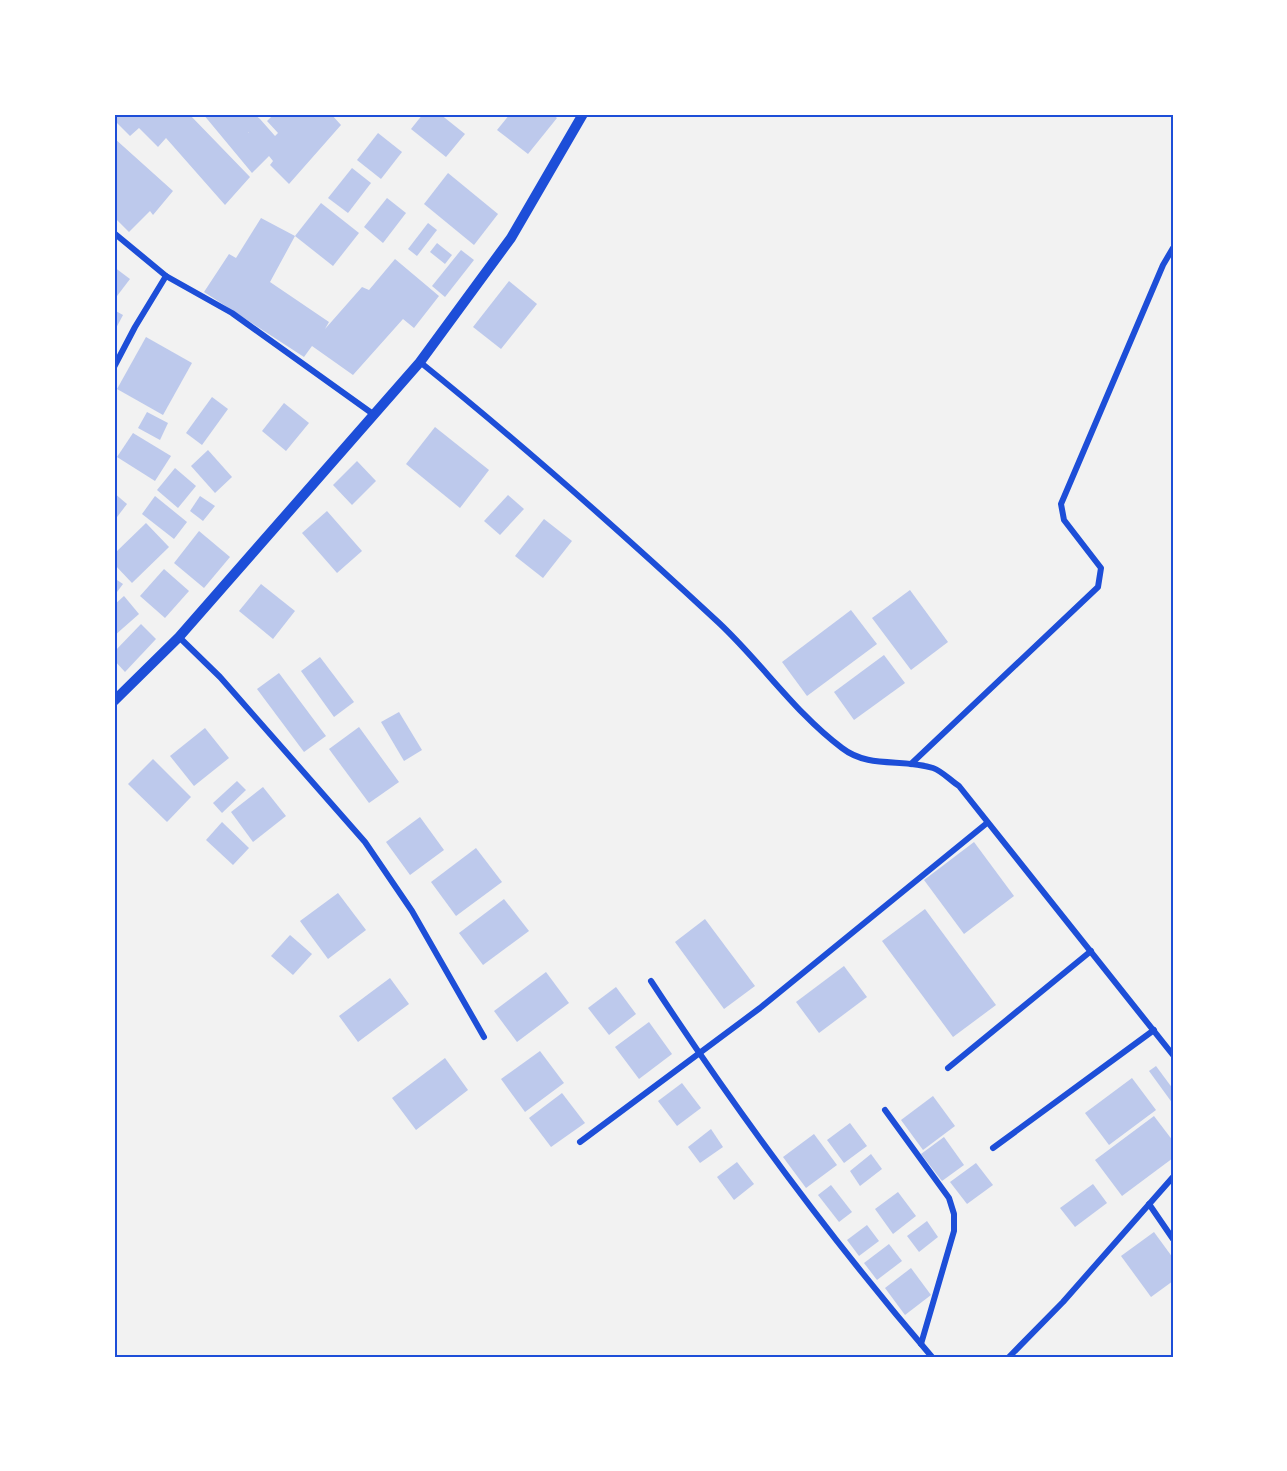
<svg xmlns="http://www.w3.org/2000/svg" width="1287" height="1471" font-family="Helvetica,sans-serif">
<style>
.building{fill:#bdc9ec}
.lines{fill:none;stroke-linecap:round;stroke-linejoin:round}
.minor{stroke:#1d4ed8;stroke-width:6}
.tertiary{stroke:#1d4ed8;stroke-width:10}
.neatline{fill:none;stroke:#1d4ed8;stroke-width:2}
</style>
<rect width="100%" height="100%" fill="#f2f2f2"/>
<g class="building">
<polygon points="114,114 189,114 250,177 225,205 166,138 158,147 139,128 130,136 114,120"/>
<polygon points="203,114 254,114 260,119 248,133 260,119 275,136 278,133 267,121 274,114 331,114 341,125 289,184 270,165 273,161 269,156 252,173"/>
<polygon points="423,114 440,114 465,134 446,157 411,129"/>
<polygon points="510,114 552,114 557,118 528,154 497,130"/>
<polygon points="378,133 402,152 381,179 357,160"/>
<polygon points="114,138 173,191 153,215 150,211 129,232 114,217"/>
<polygon points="352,168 371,183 348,213 328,198"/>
<polygon points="448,173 498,214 474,245 424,204"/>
<polygon points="387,198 406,213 383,243 364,227"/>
<polygon points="321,203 359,233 333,266 295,236"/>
<polygon points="261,218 295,236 270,282 329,322 325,329 362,287 369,290 395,259 439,296 414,328 403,319 353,375 312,346 304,357 204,292 229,254 236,258"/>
<polygon points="428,223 437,230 417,256 408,249"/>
<polygon points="437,243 452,255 445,264 430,252"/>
<polygon points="461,250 474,260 445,297 432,286"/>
<polygon points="114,267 130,279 114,300"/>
<polygon points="509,281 537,304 501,349 473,327"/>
<polygon points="114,310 123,315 114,332"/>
<polygon points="146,337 192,363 163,415 117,389"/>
<polygon points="212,397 228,409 202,445 186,433"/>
<polygon points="284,403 309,423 286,451 262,431"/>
<polygon points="147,412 168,423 160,440 138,428"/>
<polygon points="435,427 489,470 460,508 406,464"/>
<polygon points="133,433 171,456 155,481 117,457"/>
<polygon points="208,450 232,477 215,493 191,466"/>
<polygon points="357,461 376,481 352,505 333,485"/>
<polygon points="175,468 196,486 178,508 157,490"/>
<polygon points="114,493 127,504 114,521"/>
<polygon points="508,495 524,509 500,535 484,521"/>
<polygon points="155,496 187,522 174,539 142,514"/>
<polygon points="200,496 215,506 203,521 190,511"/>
<polygon points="327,511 362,551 337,573 302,533"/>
<polygon points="544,519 572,541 543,578 515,556"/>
<polygon points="146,523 169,547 132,583 114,564 114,554"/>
<polygon points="199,531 230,557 204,588 174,563"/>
<polygon points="164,569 189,591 165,618 140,596"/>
<polygon points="114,578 123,584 114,596"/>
<polygon points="261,584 295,611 273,639 239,611"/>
<polygon points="910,590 948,642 911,670 872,618"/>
<polygon points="124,596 139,614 114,636 114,605"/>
<polygon points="851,610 877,644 807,696 782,662"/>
<polygon points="141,624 156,639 125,672 114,660 114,652"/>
<polygon points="884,655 905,683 854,720 834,692"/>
<polygon points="320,657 354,702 334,717 301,671"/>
<polygon points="279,673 326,736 304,752 257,689"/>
<polygon points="399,712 422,750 404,761 381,722"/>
<polygon points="359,727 399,782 369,803 329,749"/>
<polygon points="205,728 229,758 194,786 170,756"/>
<polygon points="153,759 191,797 167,822 128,784"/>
<polygon points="237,781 246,790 222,813 213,803"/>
<polygon points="263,787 286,816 253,842 231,812"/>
<polygon points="420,817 444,850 410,875 386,842"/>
<polygon points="222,822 249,848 233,865 206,840"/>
<polygon points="974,842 1014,896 964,934 924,880"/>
<polygon points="476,848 502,882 456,916 431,882"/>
<polygon points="338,893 366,930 328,959 300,921"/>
<polygon points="504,899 529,931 483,965 459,933"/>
<polygon points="925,909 996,1005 953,1037 882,941"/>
<polygon points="705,919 755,986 724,1009 675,942"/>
<polygon points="290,935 312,954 293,975 271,956"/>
<polygon points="844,966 867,997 819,1033 796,1002"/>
<polygon points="546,972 569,1003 517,1042 494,1011"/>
<polygon points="390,978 409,1004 358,1042 339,1016"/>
<polygon points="616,987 636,1014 609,1035 588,1008"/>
<polygon points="649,1022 672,1054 639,1079 615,1047"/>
<polygon points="540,1051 564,1083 525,1112 501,1079"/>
<polygon points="445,1058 468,1090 416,1130 392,1098"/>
<polygon points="1156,1066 1173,1089 1173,1104 1149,1071"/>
<polygon points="1132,1078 1156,1110 1109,1145 1085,1113"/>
<polygon points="682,1083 701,1108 677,1126 658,1101"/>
<polygon points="562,1093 585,1123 551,1147 529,1118"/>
<polygon points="933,1096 955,1126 923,1150 901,1120"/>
<polygon points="1154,1116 1173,1141 1173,1158 1122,1196 1095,1160"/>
<polygon points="850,1123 867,1146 844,1163 827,1140"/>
<polygon points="711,1129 723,1147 700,1163 688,1147"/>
<polygon points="814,1134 837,1165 806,1188 783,1157"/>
<polygon points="944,1137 964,1165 942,1181 921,1154"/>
<polygon points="871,1154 882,1169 860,1186 850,1171"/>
<polygon points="737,1162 754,1184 734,1200 717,1177"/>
<polygon points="976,1163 993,1185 967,1204 950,1182"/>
<polygon points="1093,1184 1107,1203 1075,1227 1060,1208"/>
<polygon points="831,1185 852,1212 839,1222 818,1195"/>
<polygon points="898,1192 916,1216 893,1234 875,1209"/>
<polygon points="927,1221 938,1237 919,1252 907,1236"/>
<polygon points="867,1225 879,1241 859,1256 847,1240"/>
<polygon points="1154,1232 1173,1258 1173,1281 1151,1297 1121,1256"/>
<polygon points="889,1244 902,1261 877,1280 864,1263"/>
<polygon points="911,1268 931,1295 905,1315 885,1288"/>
</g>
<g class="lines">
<g class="minor">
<polyline points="114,233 166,276 232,313 373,414"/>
<path d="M420 362C523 445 621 532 718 622 761 662 795 713 842 748 869 769 902 758 933 768 942 771 951 781 959 786L1173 1055"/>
<polyline points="114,367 135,327 166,276"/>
<polyline points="179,637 220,677 365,842 412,911 484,1037"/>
<polyline points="911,764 1098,587 1101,568 1064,520 1061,504 1163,265 1173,248"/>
<path d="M651 981C737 1112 830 1238 932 1357"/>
<polyline points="948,1068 1091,951"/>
<polyline points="885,1110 949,1198 954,1214 954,1231 921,1344"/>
<polyline points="580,1142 760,1008 987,823"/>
<polyline points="993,1148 1154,1030"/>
<polyline points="1149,1204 1173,1239"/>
<polyline points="1009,1357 1063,1302 1173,1177"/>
</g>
<polyline class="tertiary" points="114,701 179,637 420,362 511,238 583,114"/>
</g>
<rect width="1287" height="1471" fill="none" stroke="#ffffff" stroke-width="231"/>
<rect x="116" y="116" width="1056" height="1240" class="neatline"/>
</svg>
